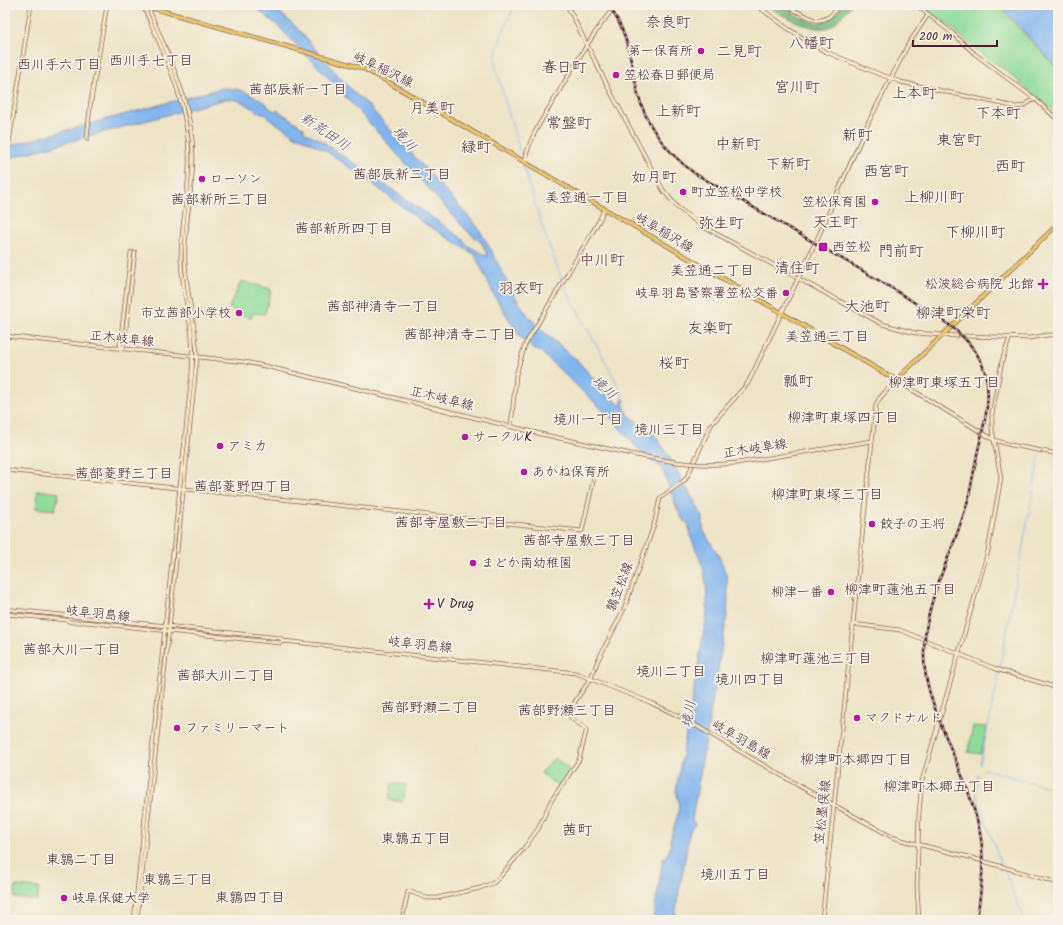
<svg xmlns="http://www.w3.org/2000/svg" width="1063" height="925" font-family="Kalam,'Klee One',sans-serif">
<style>
.green{fill:#8fdc9a;stroke:#6c7e62}
.forest{fill:#73bc82;stroke:#5e6e56}
.water{fill:#81b5ef;stroke:#666a8d}
.lines{fill:none;stroke-linecap:round;stroke-linejoin:round}
.stream{stroke:#81b5ef;stroke-width:1}
.secondary-tunnel{stroke:#ccbca6;stroke-width:3;stroke-dasharray:3 1.5;stroke-linecap:butt}
.secondary-casing{stroke:#836461;stroke-width:4.5}
.primary-casing{stroke:#836461;stroke-width:5}
.secondary{stroke:#f7e8c3;stroke-width:3}
.primary{stroke:#ebc669;stroke-width:3.5}
.rail-casing{stroke:#4a1f2b;stroke-width:2.5}
.rail{stroke:#f7f3e8;stroke-width:1;stroke-dasharray:3;stroke-linecap:butt}
.secondary-bridge-casing{stroke:#836461;stroke-width:4.5;stroke-linecap:butt}
.secondary-bridge{stroke:#f7e8c3;stroke-width:3}
.poi-dot{fill:#b5179e;stroke:#f7f3e8;stroke-width:1.5}
.labels{text-anchor:middle;dominant-baseline:central;stroke-width:3.5;stroke-linejoin:round;paint-order:stroke}
.poi-label{font-size:13px;fill:#4a1f2b;stroke:#f7f3e8;text-anchor:start}
.street-label{font-size:13px;fill:#4a1f2b;stroke:#f7f3e8}
.neighbourhood-label{font-size:14px;fill:#4a1f2b;stroke:#f7f3e8}
.water-label{font-size:14px;font-style:italic;fill:#5a4c66;stroke:#f7f3e8}
.quarter-label{font-size:15px;fill:#4a1f2b;stroke:#f7f3e8}
</style>
<rect width="100%" height="100%" fill="#f7f3e8"/>
<filter id="ink" filterUnits="userSpaceOnUse"><feTurbulence type="fractalNoise" baseFrequency=".025" numOctaves="2"/><feDisplacementMap in="SourceGraphic" scale="8" xChannelSelector="R" yChannelSelector="G"/><feConvolveMatrix kernelMatrix="1 2 1 2 8 2 1 2 1" color-interpolation-filters="sRGB"/></filter>
<filter id="wash" filterUnits="userSpaceOnUse"><feTurbulence type="fractalNoise" baseFrequency=".012" numOctaves="4" result="noise"/><feDisplacementMap in="SourceGraphic" scale="16" xChannelSelector="R" yChannelSelector="G"/><feGaussianBlur stdDeviation="0.9" result="paint"/><feColorMatrix in="noise" values="0 0 0 0 0 0 0 0 0 0 0 0 0 0 0 0 0 1.4 0 .05"/><feComposite in="paint" operator="in"/></filter>
<g filter="url(#wash)">
<rect width="100%" height="100%" fill="#ede3c5"/>
<g class="green">
<polygon points="920,5 998,5 1058,70 1058,115 1004,69 975,49 952,28"/>
<polygon points="241,281 270,289 271,291 265,313 263,314 253,313 251,318 229,308"/>
<polygon points="38,490 59,493 55,510 36,508"/>
<polygon points="973,726 987,727 981,754 968,752"/>
<polygon points="554,758 570,770 559,787 541,773"/>
<polygon points="392,783 406,785 405,793 402,802 389,800"/>
<polygon points="16,886 39,888 37,901 15,898"/>
</g>
<path class="forest" d="M763 5H776L811 22 818 23 829 20 844 5H851C846 11 836 24 829 27 813 34 779 12 763 5Z"/>
<g class="water">
<path d="M252 5H271L298 29 352 91 366 103 477 226 489 246 514 295 529 317 544 332 577 360 608 395 621 406 622 400 625 399 624 406 625 410 632 418 651 431 658 440 670 458 703 517V530L719 556 727 577 728 599 727 616 692 820 695 824 690 831 674 920H653L663 859 666 858 671 845 670 841 678 814 679 803 676 791 707 614V602L706 584 703 567 692 540 688 523 683 520 679 513 662 469 639 450 610 417 541 352 533 349 521 338 495 297 475 255 421 221 361 175 326 151 300 137H297L270 119 265 114H261C250 106 237 96 222 100L5 159V147L222 88C240 87 253 95 267 104L268 107 274 111 277 110 304 128V132L319 139 463 239 467 245 488 257 482 243 466 230 436 197 325 74 277 25Z"/>
<polygon points="1000,5 1058,5 1058,69"/>
</g>
<g class="lines">
<g class="stream">
<path d="M515 5C507 24 494 46 495 66L522 159"/>
<polyline points="522,162 541,223 562,280"/>
<polyline points="563,283 571,299 615,379 621,392 623,399"/>
<polyline points="624,402 627,413"/>
<polyline points="1018,572 1040,454"/>
<polyline points="1000,668 1017,575"/>
<polyline points="980,764 999,673"/>
<polyline points="984,769 1058,790"/>
<polyline points="978,775 976,792 978,800 1002,866"/>
<polyline points="1004,869 1024,920"/>
</g>
</g>
</g>
<g filter="url(#ink)">
<g class="lines">
<polyline class="secondary-tunnel" points="957,336 966,336"/>
<defs>
<g id="secondary">
<polyline points="567,5 608,87 663,190 678,208 702,226 882,324 915,333 957,336"/>
<polyline points="756,5 790,30 824,51 879,74 901,82 1016,107 1023,106 1035,99"/>
<path d="M783 5 815 20C827 22 833 13 840 5"/>
<polyline points="916,5 952,33 975,54 1035,99 1058,120"/>
<polyline points="87,139 90,107 107,5"/>
<polyline points="6,161 31,5"/>
<path d="M525 162C528 139 543 118 555 98 574 66 592 34 616 5"/>
<polyline points="5,336 245,362 269,367 541,434 636,455"/>
<polyline points="966,336 1030,338 1048,335 1058,335"/>
<polyline points="122,349 120,345 131,252"/>
<polyline points="122,349 124,345 135,252"/>
<polyline points="511,426 516,375 525,345 599,221 604,209"/>
<polyline points="737,463 872,441"/>
<polyline points="5,470 582,531 593,482 597,469"/>
<polyline points="5,609 280,638 284,641 576,673 649,702 681,717 803,788 892,837 905,841 969,857 1058,883"/>
<polyline points="5,614 67,620 70,622 85,622 280,643 284,641"/>
<polyline points="853,624 900,630 996,669 1058,688"/>
<path d="M134 920 192 372C193 356 193 340 190 324 187 301 181 280 181 258 181 223 190 189 189 155 188 101 164 54 143 5"/>
<path d="M137 920 170 620 197 357C196 323 185 291 185 257 184 224 193 191 193 157 193 103 168 56 148 7"/>
<polyline points="402,920 408,891 427,898 437,898 480,888 493,883 499,878 525,847 538,829 551,801 579,760 586,732 586,729 571,718 570,714 576,700 591,678 598,660 624,609 654,525 660,498 685,480 688,475 711,425 748,383 819,235 869,121 909,43 928,15"/>
<polyline points="822,920 868,480 876,405 879,399 896,380 994,440 1011,445 1058,454"/>
<polyline points="919,920 917,887 919,813 922,781 988,551 1001,478 992,429 992,414 1002,361 1010,337"/>
</g>
<polyline id="primary" points="142,5 362,68 383,79 896,380 1058,224"/>
</defs>
<use href="#secondary" class="secondary-casing"/>
<use href="#primary" class="primary-casing"/>
<use href="#secondary" class="secondary"/>
<use href="#primary" class="primary"/>
<defs>
<path id="rail" d="M608 5C630 34 630 61 638 94 647 128 667 152 694 173 750 206 807 238 863 271 884 283 905 296 926 310 937 317 950 324 960 334 971 344 981 358 985 372 992 398 984 425 978 450 975 465 972 480 969 496 956 550 923 599 924 656 924 681 933 704 942 727 955 760 971 793 979 828 986 858 981 890 977 920"/>
</defs>
<use href="#rail" class="rail-casing"/>
<use href="#rail" class="rail"/>
<defs>
<path id="secondary-bridge" d="M636 455C671 462 701 467 737 463"/>
</defs>
<use href="#secondary-bridge" class="secondary-bridge-casing"/>
<use href="#secondary-bridge" class="secondary-bridge"/>
</g>
</g>
<g class="poi-dot">
<circle cx="701" cy="51" r="4"/>
<circle cx="616" cy="75" r="4"/>
<circle cx="202" cy="179" r="4"/>
<circle cx="683" cy="192" r="4"/>
<circle cx="875" cy="202" r="4"/>
<rect x="818" y="242" width="10" height="10" rx="2"/>
<path d="M1041 278h4v4h4v4h-4v4h-4v-4h-4v-4h4z"/>
<circle cx="786" cy="293" r="4"/>
<circle cx="239" cy="313" r="4"/>
<circle cx="465" cy="437" r="4"/>
<circle cx="220" cy="446" r="4"/>
<circle cx="524" cy="472" r="4"/>
<circle cx="872" cy="524" r="4"/>
<circle cx="473" cy="563" r="4"/>
<circle cx="831" cy="592" r="4"/>
<path d="M427 598h4v4h4v4h-4v4h-4v-4h-4v-4h4z"/>
<circle cx="857" cy="718" r="4"/>
<circle cx="177" cy="728" r="4"/>
<circle cx="64" cy="898" r="4"/>
</g>
<g class="labels">
<g class="poi-label">
<text x="693" y="51" text-anchor="end">第一保育所</text>
<text x="624" y="75">笠松春日郵便局</text>
<text x="210" y="179">ローソン</text>
<text x="691" y="192">町立笠松中学校</text>
<text x="867" y="202" text-anchor="end">笠松保育園</text>
<text x="832" y="247">西笠松</text>
<text x="1034" y="284" text-anchor="end">松波総合病院 北館</text>
<text x="778" y="293" text-anchor="end">岐阜羽島警察署笠松交番</text>
<text x="231" y="313" text-anchor="end">市立茜部小学校</text>
<text x="473" y="437">サークルK</text>
<text x="228" y="446">アミカ</text>
<text x="532" y="472">あかね保育所</text>
<text x="880" y="524">餃子の王将</text>
<text x="481" y="563">まどか南幼稚園</text>
<text x="823" y="592" text-anchor="end">柳津一番</text>
<text x="437" y="604">V Drug</text>
<text x="865" y="718">マクドナルド</text>
<text x="185" y="728">ファミリーマート</text>
<text x="72" y="898">岐阜保健大学</text>
</g>
<g class="street-label">
<text transform="translate(383 70) rotate(26)">岐阜稲沢線</text>
<text transform="translate(664 233) rotate(31)">岐阜稲沢線</text>
<text transform="translate(122 339) rotate(6)">正木岐阜線</text>
<text transform="translate(442 399) rotate(14)">正木岐阜線</text>
<text transform="translate(755 449) rotate(-9)">正木岐阜線</text>
<text transform="translate(620 587) rotate(-69)">鶉笠松線</text>
<text transform="translate(98 614) rotate(6)">岐阜羽島線</text>
<text transform="translate(420 645) rotate(6)">岐阜羽島線</text>
<text transform="translate(741 740) rotate(30)">岐阜羽島線</text>
<text transform="translate(823 812) rotate(-84)">笠松墨俣線</text>
</g>
<g class="neighbourhood-label">
<text x="151" y="61">西川手七丁目</text>
<text x="59" y="65">西川手六丁目</text>
<text x="298" y="90">茜部辰新一丁目</text>
<text x="402" y="175">茜部辰新二丁目</text>
<text x="587" y="198">美笠通一丁目</text>
<text x="220" y="200">茜部新所三丁目</text>
<text x="344" y="229">茜部新所四丁目</text>
<text x="712" y="271">美笠通二丁目</text>
<text x="383" y="307">茜部神清寺一丁目</text>
<text x="460" y="335">茜部神清寺二丁目</text>
<text x="827" y="337">美笠通三丁目</text>
<text x="944" y="383">柳津町東塚五丁目</text>
<text x="843" y="418">柳津町東塚四丁目</text>
<text x="588" y="420">境川一丁目</text>
<text x="669" y="430">境川三丁目</text>
<text x="124" y="474">茜部菱野三丁目</text>
<text x="243" y="487">茜部菱野四丁目</text>
<text x="827" y="495">柳津町東塚三丁目</text>
<text x="451" y="523">茜部寺屋敷二丁目</text>
<text x="579" y="541">茜部寺屋敷三丁目</text>
<text x="900" y="590">柳津町蓮池五丁目</text>
<text x="72" y="650">茜部大川一丁目</text>
<text x="816" y="659">柳津町蓮池三丁目</text>
<text x="671" y="672">境川二丁目</text>
<text x="226" y="676">茜部大川二丁目</text>
<text x="750" y="680">境川四丁目</text>
<text x="430" y="708">茜部野瀬二丁目</text>
<text x="567" y="711">茜部野瀬三丁目</text>
<text x="856" y="760">柳津町本郷四丁目</text>
<text x="939" y="787">柳津町本郷五丁目</text>
<text x="416" y="839">東鶉五丁目</text>
<text x="81" y="860">東鶉二丁目</text>
<text x="735" y="875">境川五丁目</text>
<text x="178" y="880">東鶉三丁目</text>
<text x="250" y="898">東鶉四丁目</text>
</g>
<g class="water-label">
<text transform="translate(325 132) rotate(34)">新荒田川</text>
<text transform="translate(404 139) rotate(48)">境川</text>
<text transform="translate(604 388) rotate(42)">境川</text>
<text transform="translate(689 714) rotate(-81)">境川</text>
</g>
<g class="quarter-label">
<text x="668" y="23">奈良町</text>
<text x="811" y="44">八幡町</text>
<text x="739" y="52">二見町</text>
<text x="564" y="68">春日町</text>
<text x="797" y="88">宮川町</text>
<text x="914" y="94">上本町</text>
<text x="432" y="109">月美町</text>
<text x="678" y="112">上新町</text>
<text x="998" y="114">下本町</text>
<text x="569" y="124">常盤町</text>
<text x="857" y="136">新町</text>
<text x="959" y="141">東宮町</text>
<text x="738" y="145">中新町</text>
<text x="476" y="148">緑町</text>
<text x="788" y="165">下新町</text>
<text x="1010" y="167">西町</text>
<text x="886" y="172">西宮町</text>
<text x="654" y="178">如月町</text>
<text x="934" y="198">上柳川町</text>
<text x="835" y="223">天王町</text>
<text x="721" y="224">弥生町</text>
<text x="975" y="233">下柳川町</text>
<text x="901" y="252">門前町</text>
<text x="602" y="261">中川町</text>
<text x="797" y="269">清住町</text>
<text x="521" y="289">羽衣町</text>
<text x="867" y="307">大池町</text>
<text x="953" y="314">柳津町栄町</text>
<text x="710" y="329">友楽町</text>
<text x="674" y="364">桜町</text>
<text x="798" y="382">瓢町</text>
<text x="577" y="831">茜町</text>
</g>
</g>
<rect width="1063" height="925" fill="none" stroke="#f7f3e8" stroke-width="20"/>
<path d="M913 40v6h84v-6" fill="none" stroke="#4a1f2b" stroke-width="2"/>
<text x="919" y="40" font-size="12" fill="#4a1f2b" stroke="#f7f3e8" stroke-width="3" paint-order="stroke">200 m</text>
</svg>
